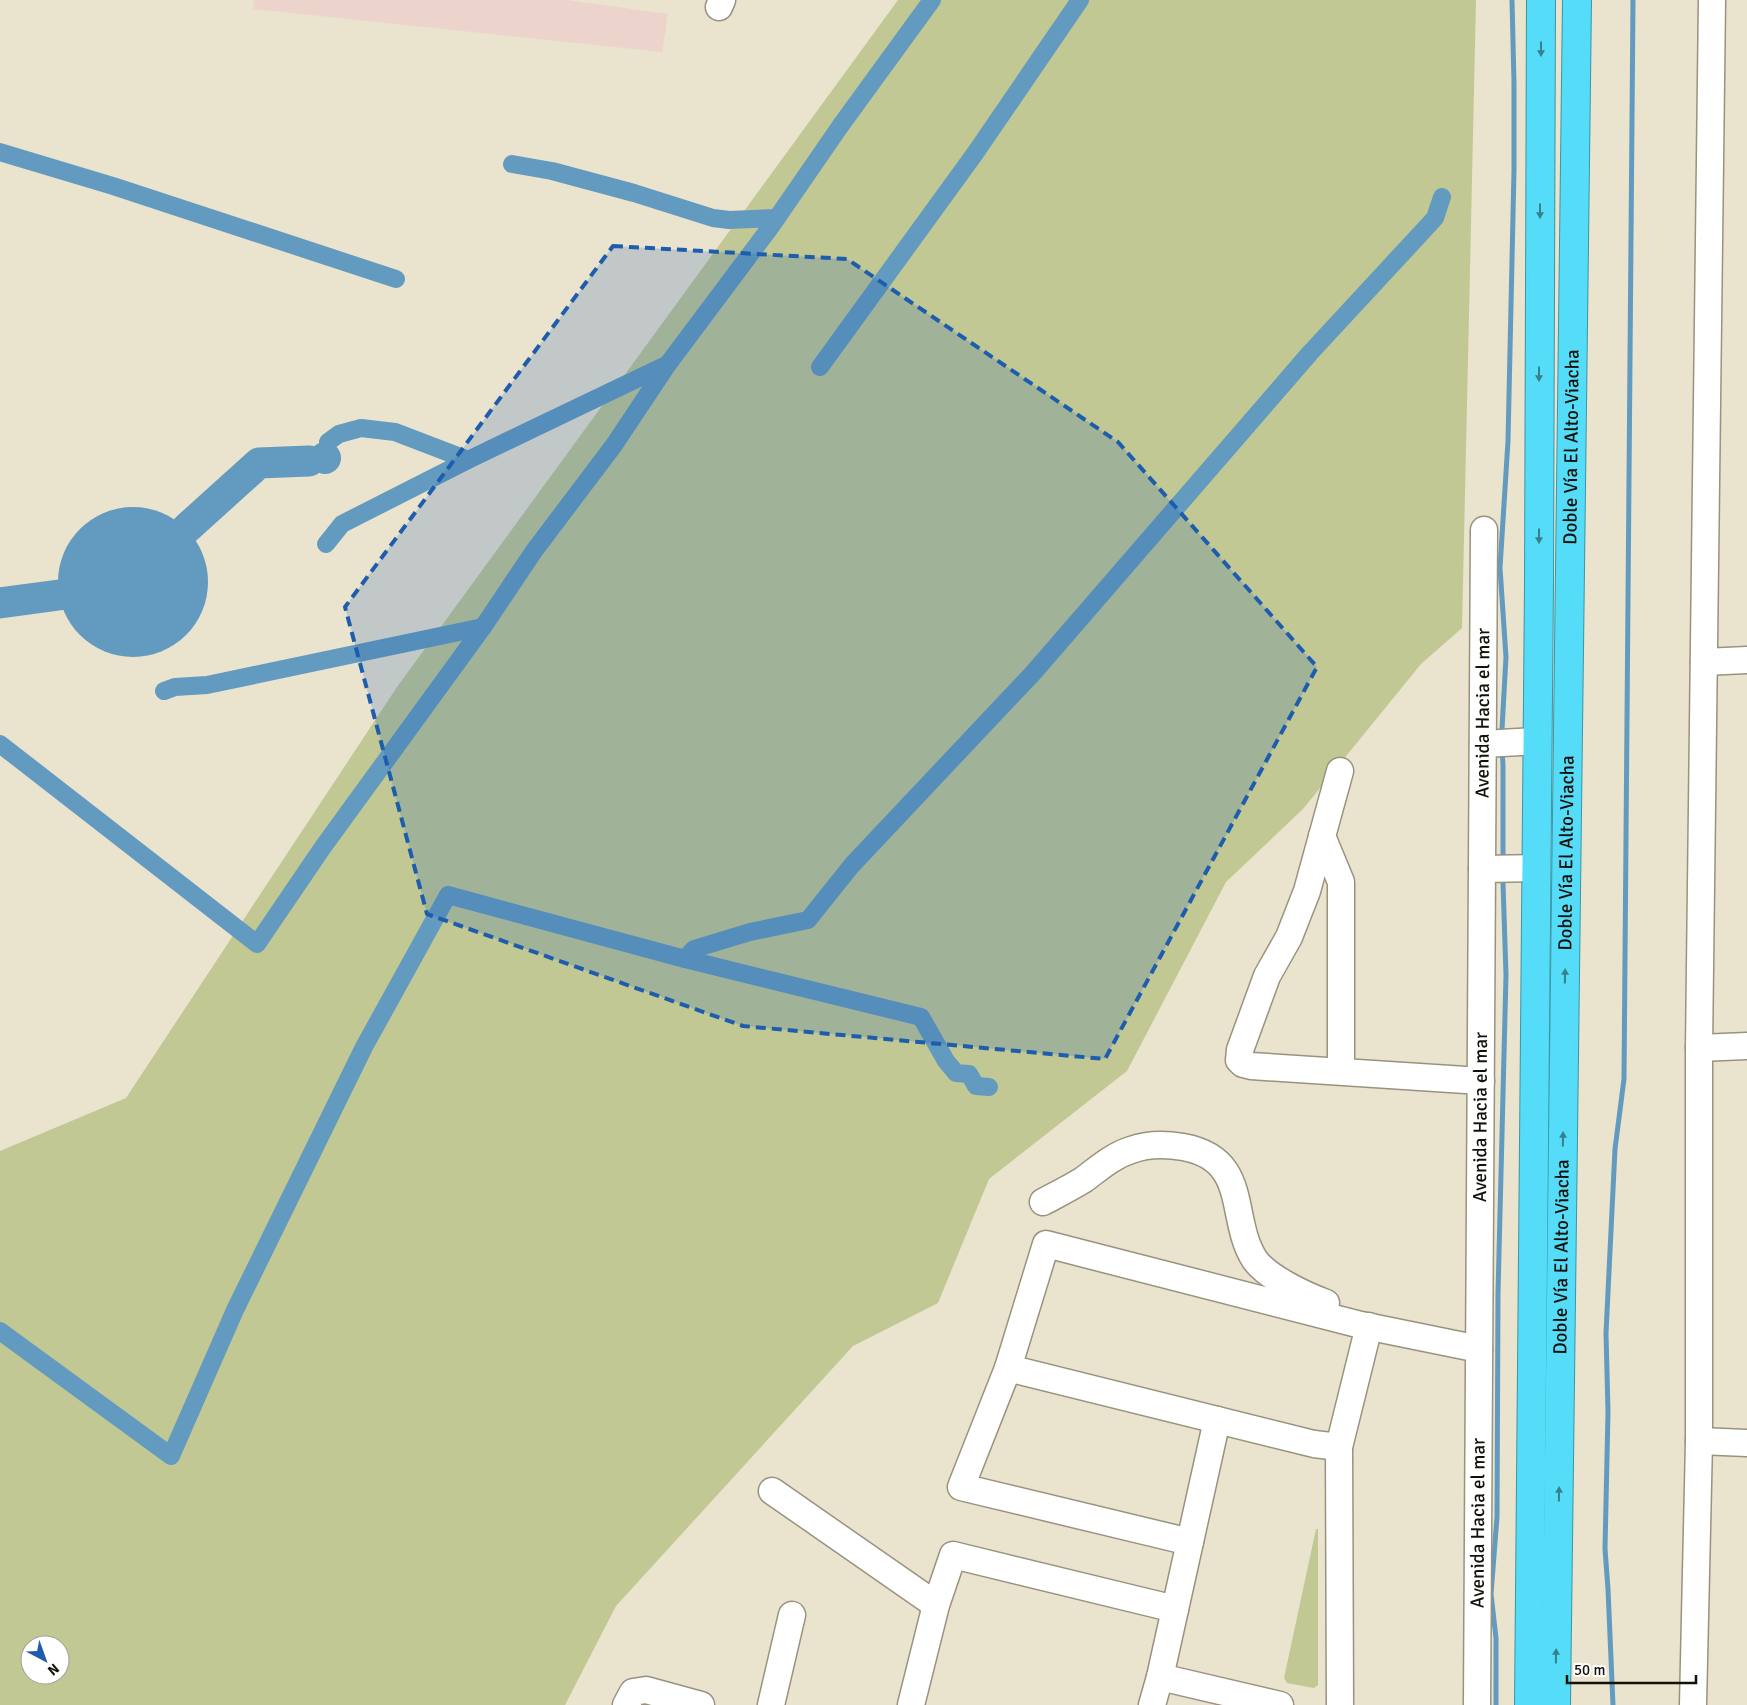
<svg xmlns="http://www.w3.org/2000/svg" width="1747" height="1705" font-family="Signika,sans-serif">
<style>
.industrial{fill:#ecd3cc}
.green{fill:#c1c894;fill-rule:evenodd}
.water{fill:#639abf}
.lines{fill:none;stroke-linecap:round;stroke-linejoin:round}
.stream{stroke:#639abf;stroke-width:5}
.canal{stroke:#639abf;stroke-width:18}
.river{stroke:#639abf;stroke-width:31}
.minor-casing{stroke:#99927e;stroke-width:29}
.highway-casing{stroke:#3d95a4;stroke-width:30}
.minor{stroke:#fff;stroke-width:26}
.highway{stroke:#54dcf8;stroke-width:28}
.oneway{fill:#37818c}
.marked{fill:#1e5dae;fill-opacity:0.2;stroke:#1e5dae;stroke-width:4;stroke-dasharray:10 6;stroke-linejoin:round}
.labels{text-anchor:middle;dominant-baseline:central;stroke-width:5;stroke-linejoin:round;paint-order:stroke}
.street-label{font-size:19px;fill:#131109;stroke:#fff}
</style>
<rect width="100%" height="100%" fill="#eae3cd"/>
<polygon class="industrial" points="254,0 567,0 668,14 662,52 253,9"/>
<g class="green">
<path d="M898 0H1476L1462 628 1421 664 1303 809 1226 882 1127 1071 989 1179 938 1303 853 1346 616 1606 565 1705H0V1151L126 1098 397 687ZM30 1645H60V1675H30Z"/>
<polygon points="1316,1529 1318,1529 1318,1685 1314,1688 1287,1683 1284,1678"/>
</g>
<g class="water">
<circle cx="325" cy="458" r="16"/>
<circle cx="133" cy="582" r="75"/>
</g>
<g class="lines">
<g class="stream">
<polyline points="1502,729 1506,657 1500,568 1508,441 1514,170 1514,83 1512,0"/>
<polyline points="1502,750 1503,765 1503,855"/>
<polyline points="1496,1705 1496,1638 1491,1594 1497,1517 1498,1293 1506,975 1503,883"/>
<polyline points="1613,1705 1608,1589 1605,1549 1608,1412 1606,1333 1615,1149 1624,1079 1633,0"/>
</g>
<g class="canal">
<polyline points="0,152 113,186 396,279"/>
<polyline points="512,164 552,171 634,193 713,218 729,220 777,218"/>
<polyline points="820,367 976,152 1080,0"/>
<polyline points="328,442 339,434 361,428 395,432 468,460 668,364 772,225 841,125 932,0"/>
<polyline points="326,544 342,524 468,460"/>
<polyline points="164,691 175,687 207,685 483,627"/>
<polyline points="0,744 257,944 323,847 483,627 534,551 614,445 668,364"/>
<polyline points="685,959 694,949 750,932 808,920 852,865 1034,672 1310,353 1435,218 1442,197"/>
<polyline points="0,1331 171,1456 235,1310 364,1047 448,895 685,959 921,1017 946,1061 956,1073 969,1074 976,1086 989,1087"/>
</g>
<g class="river">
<polyline points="187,528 259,463 309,461"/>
<polyline points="0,603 59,595"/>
</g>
<defs>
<g id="minor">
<polyline points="719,7 722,0"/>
<polyline points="1704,662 1747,660"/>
<polyline points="1483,744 1537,741"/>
<polyline points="1340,771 1307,891 1289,937 1267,976 1240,1050 1239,1060 1243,1064 1251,1066 1481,1081"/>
<polyline points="1322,836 1341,882 1341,1071"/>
<polyline points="1482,869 1536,868"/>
<polyline points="1699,1048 1747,1046"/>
<path d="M1043 1202C1056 1195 1070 1188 1083 1180 1098 1169 1112 1156 1131 1150 1147 1144 1166 1144 1183 1147 1251 1159 1228 1219 1255 1260 1268 1278 1305 1295 1326 1303"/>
<polyline points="1008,1368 1314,1444 1339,1447"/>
<polyline points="1699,1441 1747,1443"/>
<polyline points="772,1491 936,1605"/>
<polyline points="1190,1542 961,1487 1008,1368 1046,1244 1361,1325 1479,1349"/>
<polyline points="1160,1677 1280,1705"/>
<polyline points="626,1705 633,1692 646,1690 701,1705"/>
<polyline points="771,1705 792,1615"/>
<polyline points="911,1705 936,1605 953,1555 1175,1609"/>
<polyline points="1152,1705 1160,1677 1217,1420"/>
<polyline points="1340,1705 1339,1447 1369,1326"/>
<path id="s1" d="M1477 1705 1484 530"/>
<polyline points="1693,1705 1699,1441 1699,1048 1712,0"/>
</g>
<g id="highway">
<polyline points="1529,1705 1539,584 1541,0"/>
<path id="s2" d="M1556 1705 1577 0"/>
</g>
</defs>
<use href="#minor" class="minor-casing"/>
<use href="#highway" class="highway-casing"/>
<use href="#minor" class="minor"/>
<use href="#highway" class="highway"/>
</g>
<defs><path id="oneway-solid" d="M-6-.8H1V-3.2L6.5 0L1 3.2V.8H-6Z" transform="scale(1.25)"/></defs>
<g class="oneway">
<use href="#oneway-solid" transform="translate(1541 49) rotate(90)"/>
<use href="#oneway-solid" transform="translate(1540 211) rotate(90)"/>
<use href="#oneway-solid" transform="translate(1539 374) rotate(90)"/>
<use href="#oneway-solid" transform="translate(1539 536) rotate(90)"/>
<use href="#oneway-solid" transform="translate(1565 976) rotate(-89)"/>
<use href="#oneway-solid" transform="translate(1563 1139) rotate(-89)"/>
<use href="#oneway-solid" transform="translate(1559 1494) rotate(-89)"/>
<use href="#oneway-solid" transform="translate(1556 1656) rotate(-89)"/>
</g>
<path class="marked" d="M613 246 847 259 1118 442 1317 667 1105 1059 743 1026 427 914 345 607Z"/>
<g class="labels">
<g class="street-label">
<text stroke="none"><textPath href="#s2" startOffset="1258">Doble Vía El Alto-Viacha</textPath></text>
<text stroke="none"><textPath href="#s1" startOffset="992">Avenida Hacia el mar</textPath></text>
<text stroke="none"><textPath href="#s2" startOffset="852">Doble Vía El Alto-Viacha</textPath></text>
<text stroke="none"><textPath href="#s1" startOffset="588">Avenida Hacia el mar</textPath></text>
<text stroke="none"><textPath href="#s2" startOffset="448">Doble Vía El Alto-Viacha</textPath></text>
<text stroke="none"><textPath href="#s1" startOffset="182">Avenida Hacia el mar</textPath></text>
</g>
</g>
<g transform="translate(45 1660) rotate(139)"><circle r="24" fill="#ffffff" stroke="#a1a09d"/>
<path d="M0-4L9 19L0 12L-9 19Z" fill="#1e5dae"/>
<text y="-8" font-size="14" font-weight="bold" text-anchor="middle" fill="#131109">N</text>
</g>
<path d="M1567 1675v8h129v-8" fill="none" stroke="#131109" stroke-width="2.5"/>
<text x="1574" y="1675" font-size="15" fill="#131109" stroke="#ffffff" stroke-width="4" paint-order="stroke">50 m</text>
</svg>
